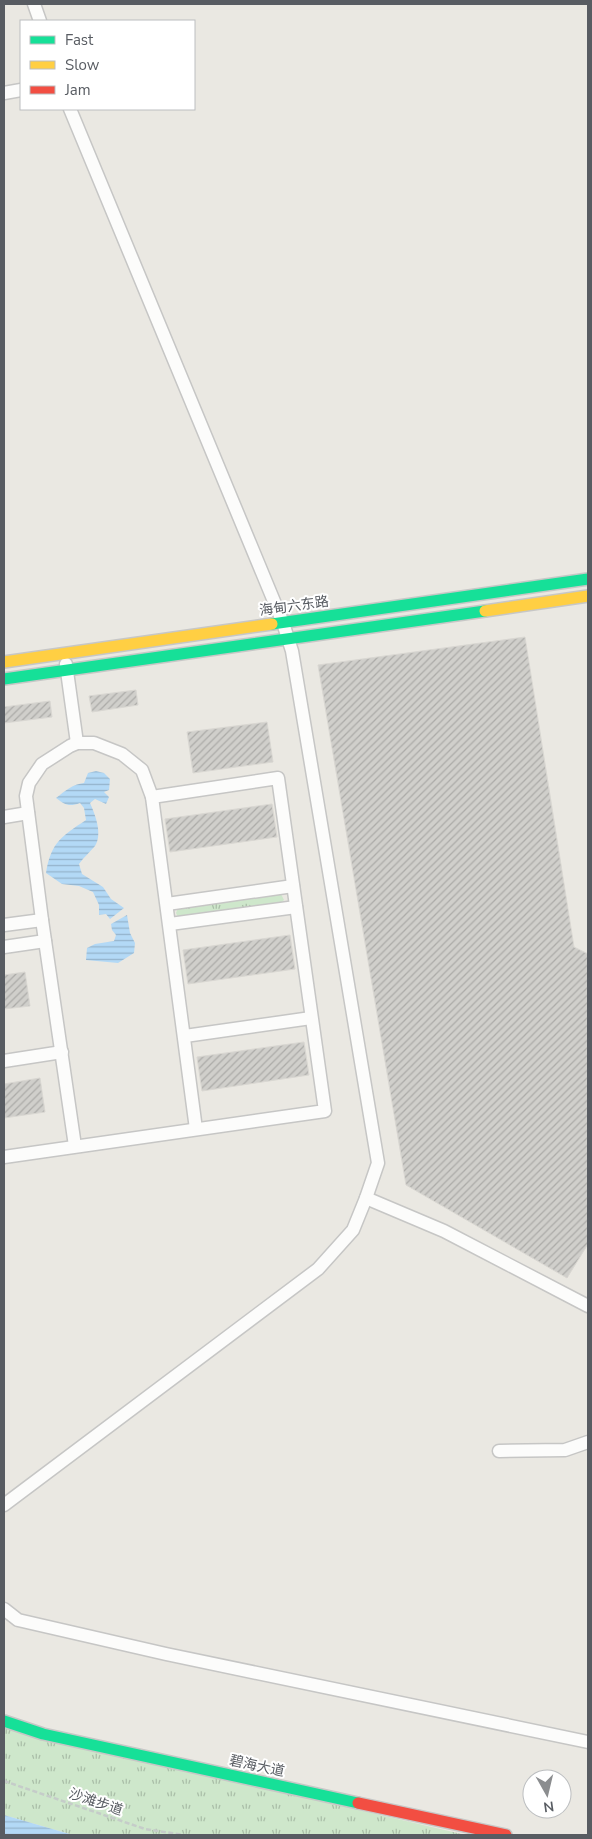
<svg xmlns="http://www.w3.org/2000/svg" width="592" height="1839" font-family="'Nunito Sans','Noto Sans SC',sans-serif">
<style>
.grass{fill:url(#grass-tufts)}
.water{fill:url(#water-rules)}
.building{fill:url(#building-hatch);stroke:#d9d7d2}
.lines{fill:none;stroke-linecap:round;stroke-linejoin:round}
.street-casing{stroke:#c6c6c5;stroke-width:15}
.fast-casing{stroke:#c7c7c6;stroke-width:14}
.slow-casing{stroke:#c7c7c6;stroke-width:14}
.jam-casing{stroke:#c7c7c6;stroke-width:14}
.path{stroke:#c5ccc9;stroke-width:2.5;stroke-dasharray:5 2.5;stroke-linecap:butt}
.street{stroke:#fcfcfb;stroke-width:12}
.fast{stroke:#16e098;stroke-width:11}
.slow{stroke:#ffcf43;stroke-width:11}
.jam{stroke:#f24e42;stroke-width:11}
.labels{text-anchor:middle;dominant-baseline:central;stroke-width:4;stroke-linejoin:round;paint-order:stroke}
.street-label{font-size:14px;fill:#585c62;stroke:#fff}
</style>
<defs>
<pattern id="grass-tufts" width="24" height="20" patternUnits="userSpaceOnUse" patternTransform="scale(1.25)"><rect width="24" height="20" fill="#cee7cb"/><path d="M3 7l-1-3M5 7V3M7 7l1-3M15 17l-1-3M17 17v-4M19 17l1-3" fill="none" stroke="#aabea8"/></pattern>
<pattern id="water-rules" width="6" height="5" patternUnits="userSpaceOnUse" patternTransform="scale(1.25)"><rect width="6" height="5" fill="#b3d9f6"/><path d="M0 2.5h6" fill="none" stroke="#94b3cb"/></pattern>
<pattern id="building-hatch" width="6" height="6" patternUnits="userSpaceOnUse" patternTransform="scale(1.25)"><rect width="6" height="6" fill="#d0cfcb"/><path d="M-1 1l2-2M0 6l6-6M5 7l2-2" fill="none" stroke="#acaba8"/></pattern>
</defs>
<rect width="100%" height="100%" fill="#eae8e2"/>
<g class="grass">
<polygon points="281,894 284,900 281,903 178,917 176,913 178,908"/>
<polygon points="4,1727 466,1835 73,1835 4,1815"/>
</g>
<g class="water">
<path d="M96 771 104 773 110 779 109 790 104 792 109 797 106 804 95 799 90 803C95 814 103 834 95 846 90 852 84 857 79 864L82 874 103 887 111 899 124 908 110 919 106 914 99 915V905L93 892 79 886 62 884 46 873C51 842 62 836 86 820L84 808 80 803C69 807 65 805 56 798 65 791 73 784 84 783L88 773Z"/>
<polygon points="127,915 130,933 135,943 134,953 118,963 86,960 87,948 95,944 114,941 116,935 112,930 111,924"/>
<polygon points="4,1815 73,1835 4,1835"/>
</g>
<g class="building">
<polygon points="525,637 574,947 588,954 588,1244 567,1278 406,1185 318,665"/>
<polygon points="136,690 138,705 92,712 89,696"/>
<polygon points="50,701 52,717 4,723 4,707"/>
<polygon points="267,722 273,762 193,773 187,732"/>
<polygon points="272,804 277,837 170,852 165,819"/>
<polygon points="290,935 295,969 188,984 183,950"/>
<polygon points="25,972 30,1006 4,1009 4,975"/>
<polygon points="304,1042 309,1075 202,1091 197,1057"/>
<polygon points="40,1078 45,1112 4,1118 4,1084"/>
</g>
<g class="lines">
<defs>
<g id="street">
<polyline points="34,4 40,21"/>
<polyline points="4,93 21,90"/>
<polyline points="66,664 77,743"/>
<polyline points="4,817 28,813"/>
<polyline points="167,904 293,886"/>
<polyline points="170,924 296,907"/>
<polyline points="4,925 42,920"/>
<polyline points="4,947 45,941"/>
<polyline points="185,1036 311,1018"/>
<polyline points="4,1061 62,1052"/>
<polyline points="75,1146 42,920 26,796 29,783 42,764 70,746 77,743 94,743 122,754 142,770 152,797 196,1129"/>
<polyline points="4,1157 325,1111 278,778 152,797"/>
<polyline points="366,1198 444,1231 588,1306"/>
<polyline points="499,1451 565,1450 588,1442"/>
<polyline points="4,1505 318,1269 353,1230 366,1198 378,1163 292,651 283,623 70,109"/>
<polyline points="4,1609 18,1620 166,1654 588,1742"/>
</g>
<g id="fast">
<polyline points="272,624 588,579"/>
<polyline points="4,679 485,611"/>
<polyline points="4,1721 43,1734 358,1803"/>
</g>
<g id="slow">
<polyline points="485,611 588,596"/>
<polyline points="4,662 272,624"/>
</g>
<polyline id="jam" points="358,1803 506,1835"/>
</defs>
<use href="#street" class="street-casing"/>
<use href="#fast" class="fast-casing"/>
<use href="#slow" class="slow-casing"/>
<use href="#jam" class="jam-casing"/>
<polyline class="path" points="4,1781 145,1829 184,1835"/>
<use href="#street" class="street"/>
<use href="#fast" class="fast"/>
<use href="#slow" class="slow"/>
<use href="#jam" class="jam"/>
</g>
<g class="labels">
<g class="street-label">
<text transform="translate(294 606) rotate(-8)">海甸六东路</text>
<text transform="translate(257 1766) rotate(12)">碧海大道</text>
<text transform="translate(96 1802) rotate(19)">沙滩步道</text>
</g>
</g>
<rect width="592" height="1839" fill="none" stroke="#585c62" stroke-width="10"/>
<rect x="20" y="20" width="175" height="90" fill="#ffffff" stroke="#bcbec0"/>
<rect x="30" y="36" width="25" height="8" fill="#16e098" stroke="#bcbec0"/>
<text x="65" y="45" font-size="15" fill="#585c62">Fast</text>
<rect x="30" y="61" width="25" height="8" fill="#ffcf43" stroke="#bcbec0"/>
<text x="65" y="70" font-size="15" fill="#585c62">Slow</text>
<rect x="30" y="86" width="25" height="8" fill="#f24e42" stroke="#bcbec0"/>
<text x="65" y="95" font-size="15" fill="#585c62">Jam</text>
<g transform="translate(547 1794) rotate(172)"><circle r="24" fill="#ffffff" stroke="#bcbec0"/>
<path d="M0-4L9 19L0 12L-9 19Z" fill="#8b8d8f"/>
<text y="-8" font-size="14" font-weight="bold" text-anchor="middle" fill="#585c62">N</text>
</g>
</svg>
